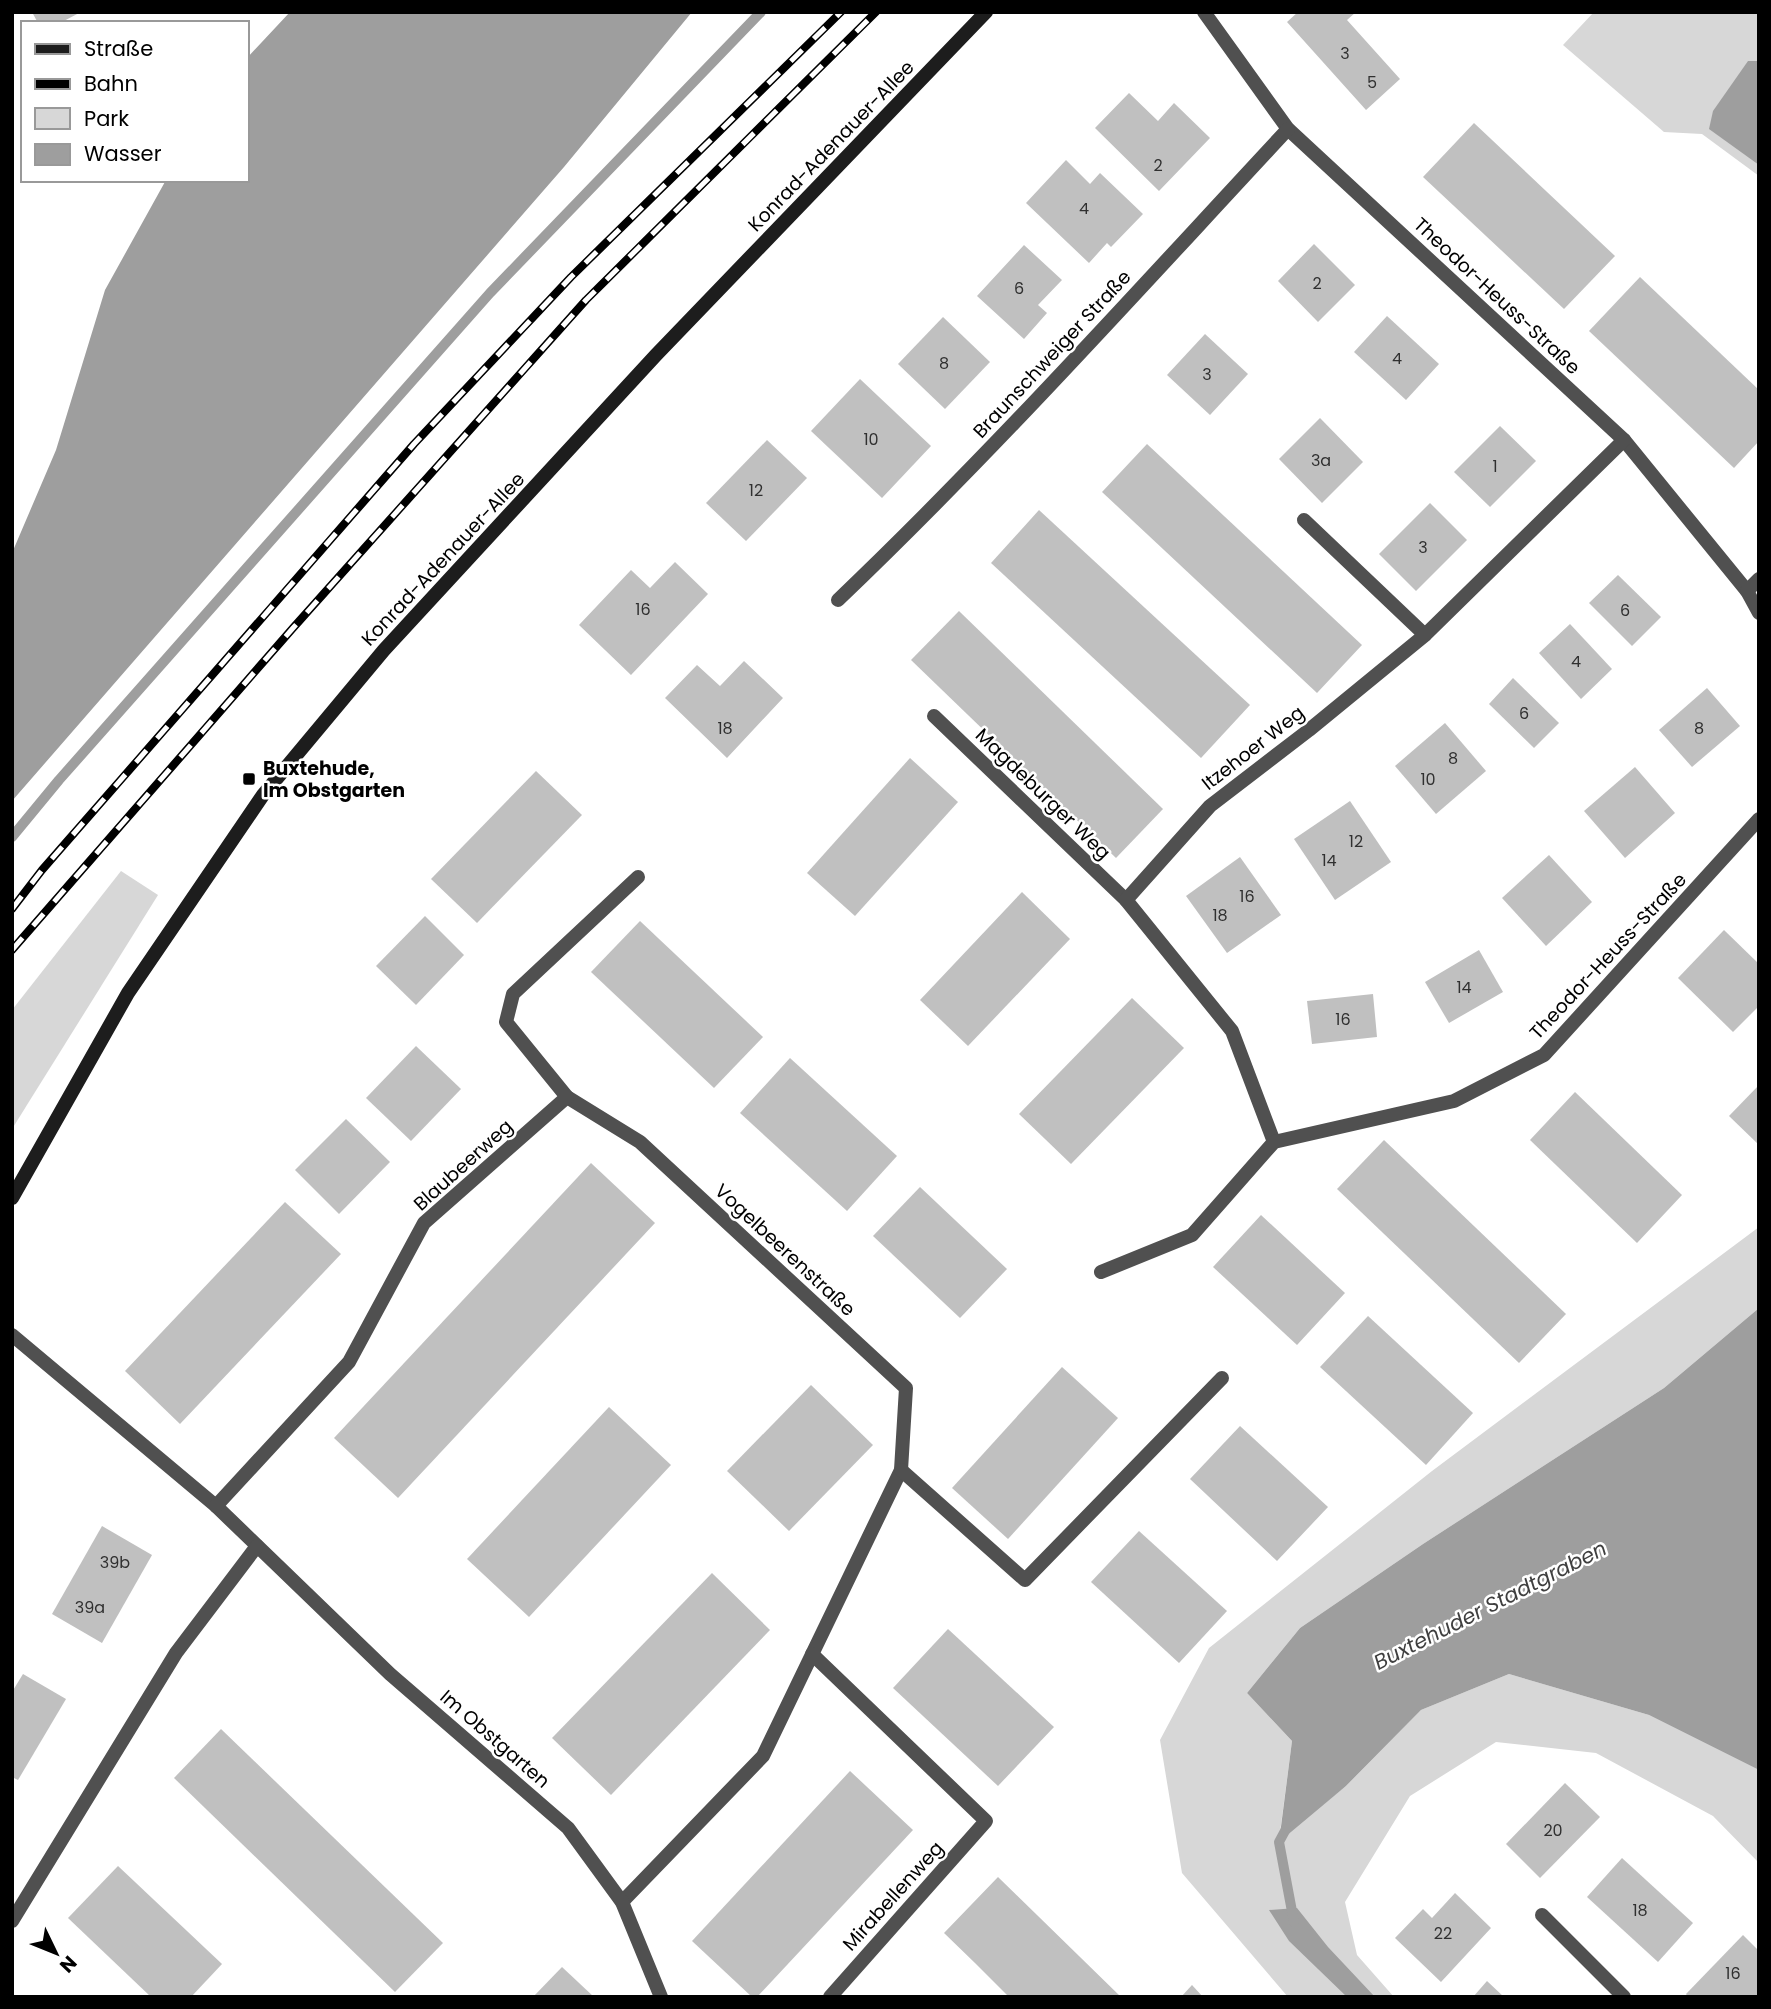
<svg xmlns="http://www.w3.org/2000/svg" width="1771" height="2009" font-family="Poppins,sans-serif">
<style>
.green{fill:#d7d7d7}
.water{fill:#9e9e9e}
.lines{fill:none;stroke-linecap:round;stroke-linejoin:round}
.stream{stroke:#9e9e9e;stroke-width:10}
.building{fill:#c0c0c0}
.lane{stroke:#505050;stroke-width:14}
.street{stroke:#505050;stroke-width:14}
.secondary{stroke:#1d1d1d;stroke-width:14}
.rail-casing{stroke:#000;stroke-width:8}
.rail{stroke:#fff;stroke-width:5;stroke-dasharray:16;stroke-linecap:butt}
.poi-dot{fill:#000;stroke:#fff;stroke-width:2.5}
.labels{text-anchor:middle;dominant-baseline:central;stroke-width:5;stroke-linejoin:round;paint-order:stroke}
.number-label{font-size:16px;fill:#303030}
.street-label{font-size:19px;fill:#000;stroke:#fff}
.poi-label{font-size:19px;font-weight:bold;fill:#000;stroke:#fff;text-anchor:start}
.water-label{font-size:21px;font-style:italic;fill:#3f3f3f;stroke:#fff}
</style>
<rect width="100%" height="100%" fill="#fff"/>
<g class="green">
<polygon points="1594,12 1759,12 1759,176 1702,134 1664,132 1563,45"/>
<polygon points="121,871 158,895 12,1129 12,1010"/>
<polygon points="1759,1227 1759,1308 1664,1388 1423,1544 1300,1628 1247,1693 1292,1741 1279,1840 1346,1786 1421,1710 1509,1674 1649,1715 1759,1770 1759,1863 1713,1816 1596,1753 1496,1742 1410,1796 1345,1902 1357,1955 1394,1997 1288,1997 1182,1873 1160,1740 1209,1648 1432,1471"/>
</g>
<g class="water">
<polygon points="290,12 692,12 564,167 12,801 12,553 56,450 105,290 166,180 247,180 247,58"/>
<polygon points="1748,61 1759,61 1759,165 1709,129 1713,111"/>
<polygon points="1759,1308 1759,1770 1649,1715 1509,1674 1421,1710 1346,1786 1279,1842 1292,1741 1247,1693 1300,1628 1423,1544 1664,1388"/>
<polygon points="1297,1908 1328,1947 1375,1997 1347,1997 1289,1941 1269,1910"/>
</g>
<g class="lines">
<g class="stream">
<polyline points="12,837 59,780 490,293 761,12"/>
<polyline points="1286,1829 1279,1842 1294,1922"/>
</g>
</g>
<g class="building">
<polygon points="32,12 81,12 60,23 38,23"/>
<polygon points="1298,12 1356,12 1347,20 1400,79 1366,110 1287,22"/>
<polygon points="1129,93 1158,121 1174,103 1210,138 1159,191 1095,128"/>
<polygon points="1474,123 1615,256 1564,309 1423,177"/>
<polygon points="1066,160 1090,184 1100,173 1143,214 1111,247 1107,243 1089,263 1026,203"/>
<polygon points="1314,244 1355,285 1318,322 1278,281"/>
<polygon points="1024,245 1062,280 1038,305 1047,313 1024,339 977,296"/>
<polygon points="1640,277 1759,390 1759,441 1734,468 1589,331"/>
<polygon points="1387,316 1439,364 1406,400 1354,352"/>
<polygon points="943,317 990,362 945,409 898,364"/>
<polygon points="1205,334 1248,374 1210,415 1167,375"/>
<polygon points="860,379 931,446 882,498 811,431"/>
<polygon points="1320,418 1363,462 1322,503 1279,459"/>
<polygon points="1500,426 1536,461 1490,507 1454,472"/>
<polygon points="767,440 807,478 746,541 706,503"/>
<polygon points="1147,444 1362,645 1317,693 1102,492"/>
<polygon points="1430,503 1467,540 1416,591 1379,554"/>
<polygon points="1039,510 1250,705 1201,758 991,563"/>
<polygon points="675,562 708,594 631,675 579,625 631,570 650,588"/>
<polygon points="1618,575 1661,617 1632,646 1589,603"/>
<polygon points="959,611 1163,809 1116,858 911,660"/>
<polygon points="1570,624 1612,669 1581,699 1539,653"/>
<polygon points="744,661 783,698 727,758 665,698 697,665 720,686"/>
<polygon points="1513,678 1559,723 1534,748 1489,704"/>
<polygon points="1707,688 1740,726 1692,767 1659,730"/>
<polygon points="1445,723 1486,771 1436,814 1395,766"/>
<polygon points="910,758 958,802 855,916 807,873"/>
<polygon points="1635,767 1675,813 1625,858 1584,811"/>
<polygon points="536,771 582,815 477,923 431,879"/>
<polygon points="1350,801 1391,862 1335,900 1294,839"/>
<polygon points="1549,855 1592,902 1546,946 1502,898"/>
<polygon points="1240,857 1281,915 1227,953 1186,896"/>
<polygon points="1022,892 1070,939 968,1046 920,1000"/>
<polygon points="425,916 464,955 416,1005 376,966"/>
<polygon points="640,921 763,1037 714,1088 591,972"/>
<polygon points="1724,930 1759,964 1759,1006 1733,1032 1678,978"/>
<polygon points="1479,950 1503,992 1449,1023 1425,982"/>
<polygon points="1373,994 1377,1037 1312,1044 1307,1001"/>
<polygon points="1132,998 1184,1048 1071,1164 1019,1114"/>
<polygon points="416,1046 461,1089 411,1141 366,1098"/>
<polygon points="790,1058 897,1156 847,1211 740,1113"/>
<polygon points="1759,1085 1759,1145 1729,1116"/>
<polygon points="1575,1092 1682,1195 1637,1243 1530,1140"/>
<polygon points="346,1119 390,1162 339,1214 295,1170"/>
<polygon points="1384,1140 1566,1314 1519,1363 1337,1189"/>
<polygon points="591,1163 655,1223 398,1498 334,1438"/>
<polygon points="920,1187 1007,1269 960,1318 873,1236"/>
<polygon points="285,1202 341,1254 180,1424 125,1371"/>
<polygon points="1261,1215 1345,1293 1297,1345 1213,1267"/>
<polygon points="1368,1316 1473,1413 1426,1465 1320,1367"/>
<polygon points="1062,1367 1118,1418 1008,1539 952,1488"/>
<polygon points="811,1385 873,1445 789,1531 727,1471"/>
<polygon points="609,1407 671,1465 529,1617 467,1559"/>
<polygon points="1240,1426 1328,1507 1277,1561 1190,1479"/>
<polygon points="102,1526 152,1555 102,1643 52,1614"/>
<polygon points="1139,1531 1227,1611 1179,1663 1091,1582"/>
<polygon points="712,1573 770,1630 611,1795 552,1738"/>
<polygon points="948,1629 1054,1727 998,1786 893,1688"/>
<polygon points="23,1674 66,1699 18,1780 12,1777 12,1692"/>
<polygon points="221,1729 443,1943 395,1992 174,1778"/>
<polygon points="850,1771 913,1830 757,1997 752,1997 692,1941"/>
<polygon points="1565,1783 1600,1817 1540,1878 1506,1844"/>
<polygon points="1622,1858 1693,1923 1658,1962 1587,1897"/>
<polygon points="118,1866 222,1964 191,1997 151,1997 68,1918"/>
<polygon points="998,1877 1121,1997 1009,1997 975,1963 944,1933"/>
<polygon points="1455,1893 1491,1928 1441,1982 1395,1938 1423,1909 1432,1918"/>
<polygon points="1743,1935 1759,1951 1759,1997 1688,1997 1686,1994"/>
<polygon points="562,1967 594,1997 533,1997"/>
<polygon points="1487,1981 1504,1997 1473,1997"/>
<polygon points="1192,1985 1203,1997 1181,1997"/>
</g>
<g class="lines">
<g class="lane">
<polyline points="1304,520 1425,635"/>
<polyline points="1542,1915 1624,1997"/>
</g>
<g class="street">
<polyline points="1204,12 1288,129 1624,440 1747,591 1759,613"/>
<polyline points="1747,591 1759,579"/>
<path d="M838 600C995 450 1140 288 1288 129"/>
<polyline points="934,716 1126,900"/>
<polyline points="567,1097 640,1142 906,1388 901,1470 763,1756 622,1902"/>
<polyline points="1274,1142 1232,1031 1126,900 1210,806 1309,730 1425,635 1624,440"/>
<polyline points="1101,1272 1192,1235 1274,1142 1454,1101 1544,1055 1759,819"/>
<polyline points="12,1335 216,1506 390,1674 568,1828 622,1902 661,1997"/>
<polyline points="901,1470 1025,1580 1222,1378"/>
<polyline points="216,1506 349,1362 424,1223 567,1097 506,1022 513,994 638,877"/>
<polyline points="812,1654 986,1821 830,1997"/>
<polyline points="12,1921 176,1653 257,1546"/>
</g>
<polyline class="secondary" points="12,1198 128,993 263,795 384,650 656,355 986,12"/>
<defs>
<g id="rail">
<polyline points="12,909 42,870 414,444 571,277 841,12"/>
<polyline points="12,950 293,628 586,300 876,12"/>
</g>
</defs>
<use href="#rail" class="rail-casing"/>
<use href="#rail" class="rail"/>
</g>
<rect class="poi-dot" x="242" y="772" width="14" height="14" rx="3.5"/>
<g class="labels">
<g class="number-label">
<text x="1345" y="53">3</text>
<text x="1372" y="82">5</text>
<text x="1158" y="165">2</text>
<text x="1084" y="208">4</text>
<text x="1317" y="283">2</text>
<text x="1019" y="288">6</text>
<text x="1397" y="358">4</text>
<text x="944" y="363">8</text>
<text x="1207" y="374">3</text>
<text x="871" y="439">10</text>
<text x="1321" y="460">3a</text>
<text x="1495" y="466">1</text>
<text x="756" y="490">12</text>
<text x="1423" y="547">3</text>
<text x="643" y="609">16</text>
<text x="1625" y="610">6</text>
<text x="1576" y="661">4</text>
<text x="1524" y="713">6</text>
<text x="725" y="728">18</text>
<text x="1699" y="728">8</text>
<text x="1453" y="758">8</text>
<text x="1428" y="779">10</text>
<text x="1356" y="841">12</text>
<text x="1329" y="860">14</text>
<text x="1247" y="896">16</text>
<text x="1220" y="915">18</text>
<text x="1464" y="987">14</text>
<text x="1343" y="1019">16</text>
<text x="115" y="1562">39b</text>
<text x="90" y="1607">39a</text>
<text x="1553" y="1830">20</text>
<text x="1640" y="1910">18</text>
<text x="1443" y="1933">22</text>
<text x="1733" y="1973">16</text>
</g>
<g class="street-label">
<text transform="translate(831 146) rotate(-46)">Konrad-Adenauer-Allee</text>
<text transform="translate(1497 296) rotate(43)">Theodor-Heuss-Straße</text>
<text transform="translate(1052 354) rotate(-47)">Braunschweiger Straße</text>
<text transform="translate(443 559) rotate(-47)">Konrad-Adenauer-Allee</text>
<text transform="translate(1253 748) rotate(-38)">Itzehoer Weg</text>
<text transform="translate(1043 794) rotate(44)">Magdeburger Weg</text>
<text transform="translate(1608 956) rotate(-47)">Theodor-Heuss-Straße</text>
<text transform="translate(463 1165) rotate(-42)">Blaubeerweg</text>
<text transform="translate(785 1250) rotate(43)">Vogelbeerenstraße</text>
<text transform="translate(495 1739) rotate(41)">Im Obstgarten</text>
<text transform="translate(893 1896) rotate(-48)">Mirabellenweg</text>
</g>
<g class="poi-label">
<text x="263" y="768">Buxtehude,<tspan x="263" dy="22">Im Obstgarten</tspan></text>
</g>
<g class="water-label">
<text transform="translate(1490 1605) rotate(-27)">Buxtehuder Stadtgraben</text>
</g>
</g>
<rect width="1771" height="2009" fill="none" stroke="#000000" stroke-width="28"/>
<rect x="21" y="21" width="228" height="161" fill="#ffffff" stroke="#999999" stroke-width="2"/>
<rect x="35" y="44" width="35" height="10" fill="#1d1d1d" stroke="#999999" stroke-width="2"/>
<text x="84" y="56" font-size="21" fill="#000000">Straße</text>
<rect x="35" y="79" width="35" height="10" fill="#000000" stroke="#999999" stroke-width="2"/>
<text x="84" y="91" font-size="21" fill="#000000">Bahn</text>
<rect x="35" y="108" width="35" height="21" fill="#d7d7d7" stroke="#999999" stroke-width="2"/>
<text x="84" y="126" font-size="21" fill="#000000">Park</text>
<rect x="35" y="144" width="35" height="21" fill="#9e9e9e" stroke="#999999" stroke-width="2"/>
<text x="84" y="161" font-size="21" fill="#000000">Wasser</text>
<g transform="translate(56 1953) rotate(133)" stroke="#ffffff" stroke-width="5" paint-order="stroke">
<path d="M0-5L12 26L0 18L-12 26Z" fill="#000000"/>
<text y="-10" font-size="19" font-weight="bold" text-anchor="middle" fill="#000000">N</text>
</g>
</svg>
